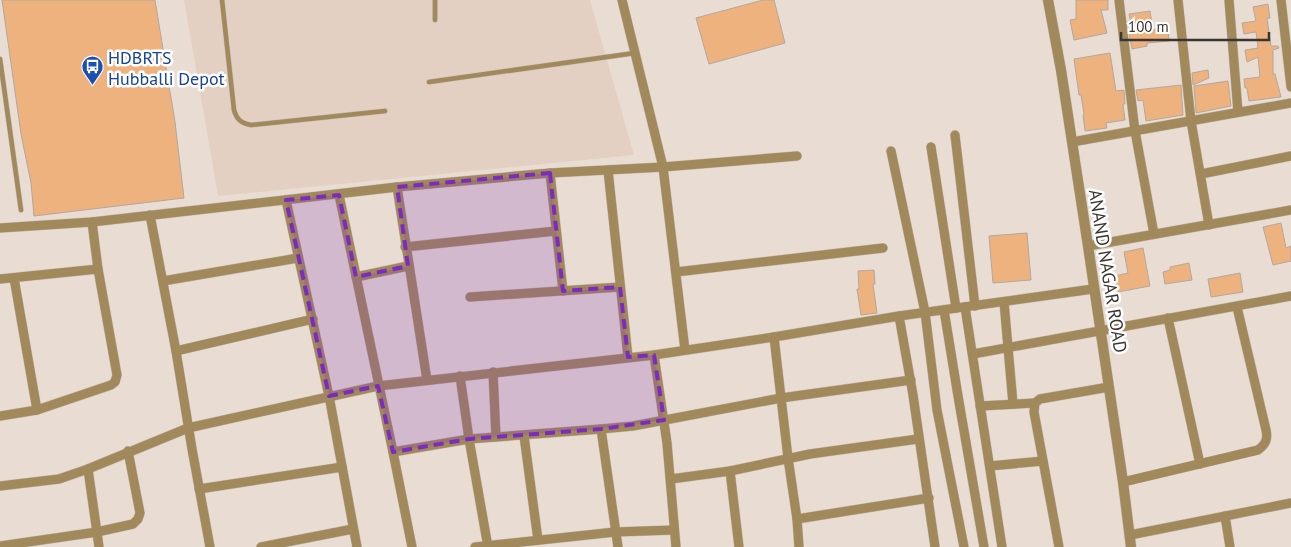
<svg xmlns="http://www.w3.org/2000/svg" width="1291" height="547" font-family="'PT Sans',sans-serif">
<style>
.built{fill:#e3d0c2}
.building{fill:#eeb27f;stroke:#b2a79e}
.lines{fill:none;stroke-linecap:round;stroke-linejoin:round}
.service-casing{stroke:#c6bbb3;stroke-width:5.5}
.minor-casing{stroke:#c6bbb3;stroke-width:10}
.tertiary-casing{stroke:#c6bbb3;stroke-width:11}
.service{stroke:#a2895b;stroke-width:4.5}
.minor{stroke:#a2895b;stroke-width:9}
.tertiary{stroke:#a2895b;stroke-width:10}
.marked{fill:#7b2cbf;fill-opacity:0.2;stroke:#7b2cbf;stroke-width:4;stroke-dasharray:10 6;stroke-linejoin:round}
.labels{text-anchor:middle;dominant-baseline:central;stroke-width:5;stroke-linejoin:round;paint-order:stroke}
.transit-label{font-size:18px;fill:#164399;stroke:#fff;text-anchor:start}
.street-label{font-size:18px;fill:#393531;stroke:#fff}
</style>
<rect width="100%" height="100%" fill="#e9ddd3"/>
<polygon class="built" points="184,0 590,0 634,155 218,196"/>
<g class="building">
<polygon points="2,0 155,0 175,122 184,198 34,216 31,183 21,134"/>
<polygon points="763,0 774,0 785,43 709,64 696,18"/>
<polygon points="1076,0 1108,0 1108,10 1101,10 1107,33 1074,40 1070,20 1076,19"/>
<polygon points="1268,4 1270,18 1267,18 1271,46 1278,46 1279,48 1273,50 1273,74 1275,74 1281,97 1249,101 1247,88 1245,88 1244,79 1260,77 1258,57 1247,62 1245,50 1258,48 1256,32 1244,34 1242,23 1256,21 1253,7"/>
<polygon points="1150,11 1153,30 1168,29 1169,41 1147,43 1147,46 1132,49 1129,33 1133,33 1129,14"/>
<polygon points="1110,53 1116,91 1124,90 1125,104 1123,104 1125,120 1106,123 1107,128 1085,131 1083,115 1084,114 1081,95 1079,95 1074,59"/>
<polygon points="1208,70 1209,78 1193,85 1192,73"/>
<polygon points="1228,81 1231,106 1196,113 1194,86"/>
<polygon points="1181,85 1183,115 1146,121 1143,100 1138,101 1136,90"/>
<polygon points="1281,223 1286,248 1291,246 1291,261 1273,265 1263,227"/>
<polygon points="1027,233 1031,280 993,283 989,236"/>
<polygon points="1143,248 1150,286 1118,292 1115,276 1128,273 1124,252"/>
<polygon points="1189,263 1192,280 1165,284 1163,272 1170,270 1170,267"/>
<polygon points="874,270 875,284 873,284 877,313 861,315 857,289 859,289 858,271"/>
<polygon points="1240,273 1243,292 1211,297 1208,279"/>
</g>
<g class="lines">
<defs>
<g id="service">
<path d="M222 0 234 110C237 120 241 123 251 125L385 111"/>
<polyline points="435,0 435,20"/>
<polyline points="0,59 21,210"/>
<polyline points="429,82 635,53"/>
</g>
<g id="minor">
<polyline points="622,0 663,167 685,350"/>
<polyline points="1119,0 1135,131 1154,234"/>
<polyline points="1178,0 1191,121 1209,225"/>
<polyline points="1229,0 1238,112"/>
<polyline points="1281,0 1291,87"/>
<polyline points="955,135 975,306"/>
<polyline points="1072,142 1291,103"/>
<polyline points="931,147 956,308"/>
<polyline points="891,151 925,312 937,410 964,547"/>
<polyline points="608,170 628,357"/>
<polyline points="1201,174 1291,156"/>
<polyline points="397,187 427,380"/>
<polyline points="339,195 393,452 412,547"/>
<polyline points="286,200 329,396 357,547"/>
<polyline points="150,215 176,351 192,449 210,547"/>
<polyline points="0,228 92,222 397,187 550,173"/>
<polyline points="1088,246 1291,210"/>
<polyline points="405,247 556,231"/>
<polyline points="676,272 883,248"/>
<polyline points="356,277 408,266"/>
<polyline points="14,278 37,410"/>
<polyline points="0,279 98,269"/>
<polyline points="163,281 298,258"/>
<polyline points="563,291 550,173 663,167 797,156"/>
<polyline points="470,297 620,287"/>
<polyline points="1004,302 1013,404"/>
<polyline points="965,307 1002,547"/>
<polyline points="944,310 958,396 984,547"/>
<polyline points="899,316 913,395 935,547"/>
<polyline points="1168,318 1200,464"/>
<polyline points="774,337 788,458 797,519 799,547"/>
<polyline points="176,351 313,319"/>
<polyline points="973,354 1291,296"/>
<polyline points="654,355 667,443 676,547"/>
<polyline points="493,372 496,437"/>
<polyline points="460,376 469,439 488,547"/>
<polyline points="980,406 1035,403"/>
<polyline points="0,416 37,410 111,385 115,382 117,375 98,269 92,222"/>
<polyline points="601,429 618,547"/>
<polyline points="524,436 538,540"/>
<polyline points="393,452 469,439 601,429 633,426 781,398 911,380"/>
<polyline points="990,466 1043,461"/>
<polyline points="88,469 99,547"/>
<polyline points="730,471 739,547"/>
<polyline points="671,479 730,471 810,454 918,439"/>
<path d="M1123 482 1258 450C1266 444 1268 439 1266 430L1237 307"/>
<polyline points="0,486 59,479 88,469 188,428 378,386 654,355 774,337 899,316 1093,289"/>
<polyline points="199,489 342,467"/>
<polyline points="1225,516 1230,547"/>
<polyline points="797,519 929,498"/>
<polyline points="1130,535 1291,503"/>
<polyline points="0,546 97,532 133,524 138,519 140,513 128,451"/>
<polyline points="261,547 353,529"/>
<polyline points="475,547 615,532 674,530"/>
<polyline points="1059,547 1034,412 1035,403 1040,399 1109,387"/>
</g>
<polyline id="tertiary" points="1048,0 1061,70 1088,246 1123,482 1131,547"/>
</defs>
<use href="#service" class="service-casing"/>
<use href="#minor" class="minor-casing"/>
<use href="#tertiary" class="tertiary-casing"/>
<use href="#service" class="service"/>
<use href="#minor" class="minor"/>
<use href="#tertiary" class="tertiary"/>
</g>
<path class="marked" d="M550 173 563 291 620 287 628 357 654 355 664 420 601 429 469 439 393 452 378 386 329 396 286 200 339 195 356 277 408 266 397 187Z"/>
<defs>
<symbol id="bus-pin" viewBox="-11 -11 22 30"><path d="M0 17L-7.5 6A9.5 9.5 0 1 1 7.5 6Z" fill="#1a4fb4" stroke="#fff"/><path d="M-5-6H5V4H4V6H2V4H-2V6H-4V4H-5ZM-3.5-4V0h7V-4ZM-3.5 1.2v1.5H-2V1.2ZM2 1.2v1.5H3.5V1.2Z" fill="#fff"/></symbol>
</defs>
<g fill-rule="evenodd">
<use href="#bus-pin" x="80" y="54" width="25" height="34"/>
</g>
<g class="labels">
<g class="transit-label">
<text x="108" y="57">HDBRTS<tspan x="108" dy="21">Hubballi Depot</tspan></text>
</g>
<g class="street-label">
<text transform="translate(1108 271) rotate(81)">ANAND NAGAR ROAD</text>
</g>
</g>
<path d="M1121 32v8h148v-8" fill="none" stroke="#393531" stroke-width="2.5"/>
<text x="1128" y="32" font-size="15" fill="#393531" stroke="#ffffff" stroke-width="4" paint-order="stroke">100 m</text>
</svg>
